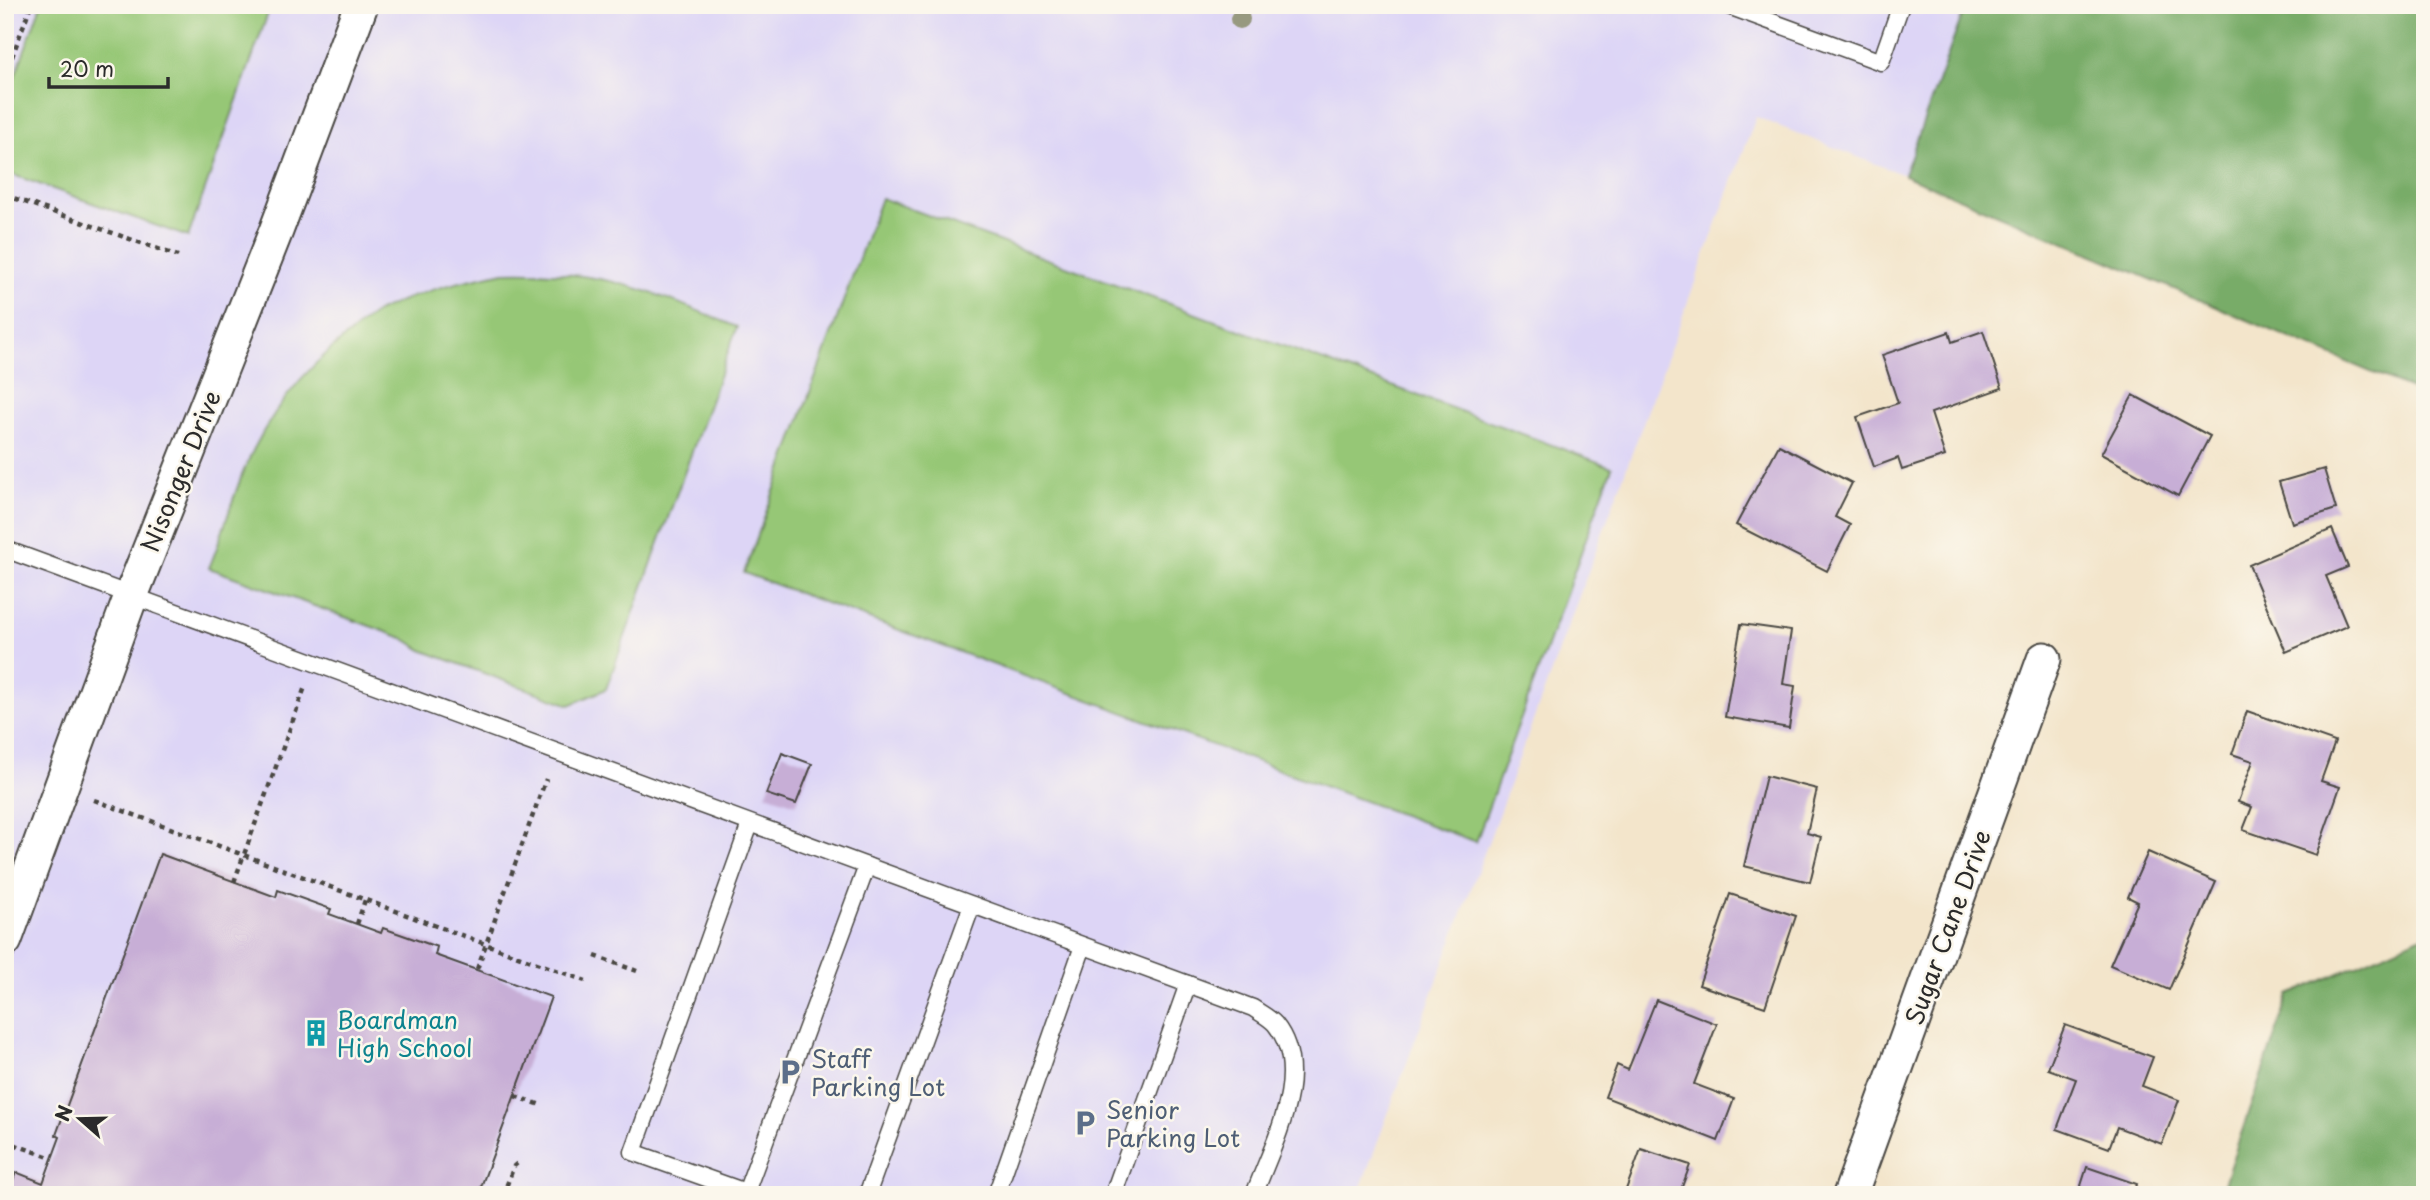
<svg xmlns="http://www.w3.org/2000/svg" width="2430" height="1200" font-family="'Playpen Sans',sans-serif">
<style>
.built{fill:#ddd5f6}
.green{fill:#96c776;stroke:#607950;stroke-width:2}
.forest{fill:#78ac67;stroke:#526c49;stroke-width:2}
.building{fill:#c7aed6}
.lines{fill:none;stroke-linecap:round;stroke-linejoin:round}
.lane-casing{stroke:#494743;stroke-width:19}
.street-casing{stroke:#494743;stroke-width:37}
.path{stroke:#494743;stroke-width:4.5;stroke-dasharray:5 5;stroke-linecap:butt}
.lane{stroke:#fff;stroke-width:16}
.street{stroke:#fff;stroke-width:33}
.tree{fill:#979980}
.labels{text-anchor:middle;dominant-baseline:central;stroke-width:5;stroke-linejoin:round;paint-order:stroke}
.street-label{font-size:24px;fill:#2b2b2b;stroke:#fbf7ec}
.culture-label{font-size:24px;fill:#0d838f;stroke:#fbf7ec;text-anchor:start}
.service-label{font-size:24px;fill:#4e5e75;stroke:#fbf7ec;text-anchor:start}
</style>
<rect width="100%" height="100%" fill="#fbf7ec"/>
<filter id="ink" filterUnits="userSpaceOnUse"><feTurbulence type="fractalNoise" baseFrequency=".0143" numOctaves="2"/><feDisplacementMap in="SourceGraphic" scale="14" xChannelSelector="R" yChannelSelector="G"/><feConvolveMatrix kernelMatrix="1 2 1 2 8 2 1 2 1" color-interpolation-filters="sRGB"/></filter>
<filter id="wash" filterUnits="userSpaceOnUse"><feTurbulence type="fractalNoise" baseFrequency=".00686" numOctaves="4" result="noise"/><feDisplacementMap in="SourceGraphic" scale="28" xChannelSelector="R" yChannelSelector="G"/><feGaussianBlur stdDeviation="1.57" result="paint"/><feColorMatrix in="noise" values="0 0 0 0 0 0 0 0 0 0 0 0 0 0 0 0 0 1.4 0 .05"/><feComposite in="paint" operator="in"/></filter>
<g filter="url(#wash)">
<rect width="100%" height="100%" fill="#f3e5cb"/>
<polygon class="built" points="5,5 1966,5 1904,175 1756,117 1358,1195 5,1195"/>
<g class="green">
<polygon points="41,5 271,5 188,237 5,172 5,104"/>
<polygon points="881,198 1612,467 1476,842 744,573"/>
<path d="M504 272C536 271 568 273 600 279 647 288 693 309 737 327L606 689 570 705 424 651 403 638 209 568C223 535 231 501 245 468 268 414 302 371 348 335 357 327 367 318 377 312 416 292 461 281 504 272Z"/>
</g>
<g class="forest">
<polygon points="1966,5 2425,5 2425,395 1904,175"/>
<polygon points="2425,935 2425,1195 2220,1195 2289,995"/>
</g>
<g id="blocks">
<g class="building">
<polygon points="1983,331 2002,388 1931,413 1945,456 1902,470 1898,458 1874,467 1857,417 1898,403 1882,355 1949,332 1952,342"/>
<polygon points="2133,395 2210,436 2178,496 2101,454"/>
<polygon points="1779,445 1852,483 1835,517 1850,525 1827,571 1736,525"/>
<polygon points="2324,469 2336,509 2292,523 2279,482"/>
<polygon points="2332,529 2348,567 2326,576 2347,626 2286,652 2249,565"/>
<polygon points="1741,624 1791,631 1783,684 1795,686 1789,728 1725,717"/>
<polygon points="2247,711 2335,742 2321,781 2340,787 2316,855 2243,830 2252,807 2238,802 2253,761 2232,754"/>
<polygon points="782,753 812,764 796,804 766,794"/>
<polygon points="1766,776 1817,789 1807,833 1821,837 1810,882 1744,866"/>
<polygon points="2148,852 2216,882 2169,990 2110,965 2138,902 2128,897"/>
<polygon points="160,854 276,897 278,890 331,909 329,914 381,933 383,928 437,947 435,955 551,997 481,1187 502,1195 8,1195 16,1172 43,1183 60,1137 56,1135"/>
<polygon points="1730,894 1796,916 1765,1007 1699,985"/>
<polygon points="1656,1000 1717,1024 1694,1084 1734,1099 1718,1141 1605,1097 1617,1065 1628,1070"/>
<polygon points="2065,1025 2153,1057 2142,1086 2179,1100 2162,1144 2117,1127 2109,1148 2057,1129 2076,1079 2048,1069"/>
<polygon points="1641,1149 1690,1165 1679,1195 1624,1195"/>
<polygon points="2087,1167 2137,1184 2133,1195 2078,1195"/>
</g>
</g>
</g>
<g filter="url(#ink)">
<use href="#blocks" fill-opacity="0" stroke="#494743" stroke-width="2"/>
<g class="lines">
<defs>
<g id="lane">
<polyline points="1726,5 1881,62 1901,5"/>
<path d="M5 549 1253 1008C1260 1013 1270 1018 1275 1024 1314 1072 1272 1145 1254 1195"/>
<polyline points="750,824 633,1152 754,1195"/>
<polyline points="746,1192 867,866"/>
<polyline points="867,1195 972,905"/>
<polyline points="996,1195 1083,946"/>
<polyline points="1113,1195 1188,984"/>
</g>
<g id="street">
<polyline points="5,940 131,596 276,231 361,5"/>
<polyline points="1850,1195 2044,659"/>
</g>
</defs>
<use href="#lane" class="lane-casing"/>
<use href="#street" class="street-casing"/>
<g class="path">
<polyline points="5,13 8,5"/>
<polyline points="5,76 31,5"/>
<polyline points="5,195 178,256"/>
<polyline points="94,800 586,981"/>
<polyline points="234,882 305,687"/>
<polyline points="357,924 365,900"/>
<polyline points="595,956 637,971"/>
<polyline points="477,969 546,779"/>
<polyline points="515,1096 541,1105"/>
<polyline points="5,1141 52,1158"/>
<polyline points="503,1195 514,1166 520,1161"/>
</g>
<use href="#lane" class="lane"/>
<use href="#street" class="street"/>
</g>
<circle class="tree" cx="1240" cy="19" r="10"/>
</g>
<defs>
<symbol id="building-bare" viewBox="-9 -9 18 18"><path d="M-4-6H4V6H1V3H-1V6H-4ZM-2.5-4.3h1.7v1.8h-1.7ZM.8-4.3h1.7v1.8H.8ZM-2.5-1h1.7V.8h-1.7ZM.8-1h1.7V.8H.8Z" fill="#0f9aa8" stroke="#fbf7ec" stroke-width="2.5" paint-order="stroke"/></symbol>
<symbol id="parking-bare" viewBox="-9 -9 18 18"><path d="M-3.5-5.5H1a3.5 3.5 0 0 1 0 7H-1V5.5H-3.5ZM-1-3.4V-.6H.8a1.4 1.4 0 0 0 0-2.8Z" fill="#5c6f8a" stroke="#fbf7ec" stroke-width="2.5" paint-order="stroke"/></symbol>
</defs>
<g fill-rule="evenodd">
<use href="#building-bare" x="297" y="1014" width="38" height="38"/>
<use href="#parking-bare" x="771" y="1053" width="38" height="38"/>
<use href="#parking-bare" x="1066" y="1104" width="38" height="38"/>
</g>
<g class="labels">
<g class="street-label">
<text transform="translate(180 471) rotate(-68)">Nisonger Drive</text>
<text transform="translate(1947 927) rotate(-70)">Sugar Cane Drive</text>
</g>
<g class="culture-label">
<text x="337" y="1019">Boardman<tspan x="337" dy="28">High School</tspan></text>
</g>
<g class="service-label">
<text x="811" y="1058">Staff<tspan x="811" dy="28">Parking Lot</tspan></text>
<text x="1106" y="1109">Senior<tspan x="1106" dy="28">Parking Lot</tspan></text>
</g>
</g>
<rect width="2430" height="1200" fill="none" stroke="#fbf7ec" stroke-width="28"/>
<g transform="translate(80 1119) rotate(290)" stroke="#fbf7ec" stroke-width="5" paint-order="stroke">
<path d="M0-5L12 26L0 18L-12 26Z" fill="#2b2b2b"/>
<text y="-10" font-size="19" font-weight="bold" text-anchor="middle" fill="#2b2b2b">N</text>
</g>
<path d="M49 77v10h119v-10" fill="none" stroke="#2b2b2b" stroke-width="3.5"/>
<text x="60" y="77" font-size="21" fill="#2b2b2b" stroke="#fbf7ec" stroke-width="5" paint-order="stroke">20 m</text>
</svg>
